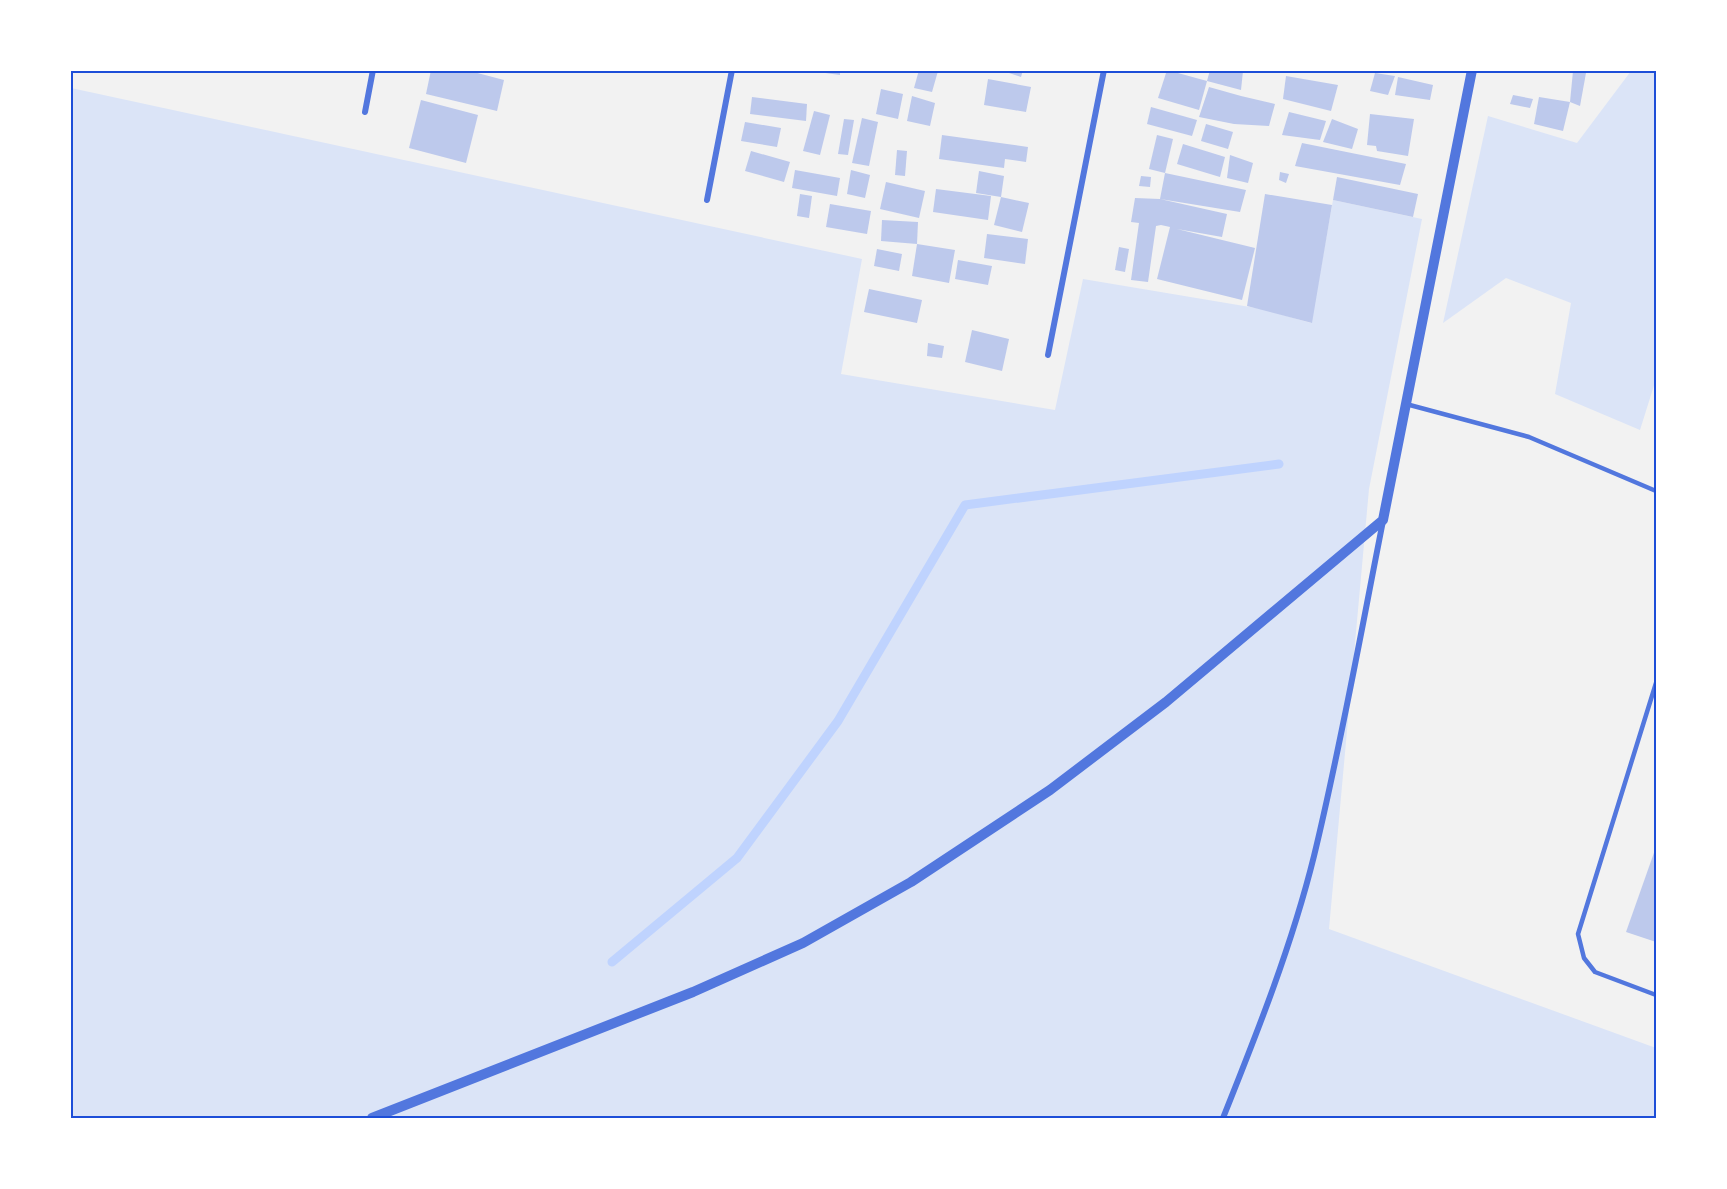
<svg xmlns="http://www.w3.org/2000/svg" width="1727" height="1189" font-family="'Space Grotesk',sans-serif">
<style>
.green{fill:#dbe4f7}
.lines{fill:none;stroke-linecap:round;stroke-linejoin:round}
.stream{stroke:#bfd3fe;stroke-width:9}
.building{fill:#bdc9ec}
.service{stroke:#5277de;stroke-width:4.5}
.minor{stroke:#5277de;stroke-width:6}
.tertiary{stroke:#5277de;stroke-width:10}
.neatline{fill:none;stroke:#1d4ed8;stroke-width:2}
</style>
<rect width="100%" height="100%" fill="#f2f2f2"/>
<g class="green">
<polygon points="1631,71 1656,71 1656,379 1640,430 1555,394 1571,303 1506,278 1443,323 1488,116 1577,143"/>
<polygon points="71,88 862,259 841,374 1055,410 1083,279 1262,309 1311,323 1333,200 1422,219 1369,489 1329,929 1656,1048 1656,1118 71,1118"/>
</g>
<g class="lines">
<polyline class="stream" points="612,962 737,858 838,721 965,505 1279,464"/>
</g>
<g class="building">
<polygon points="431,70 466,70 504,80 497,111 426,94"/>
<polygon points="818,70 840,70 840,75 818,72"/>
<polygon points="919,70 938,71 932,92 914,88"/>
<polygon points="1000,70 1023,70 1021,77"/>
<polygon points="1167,70 1207,81 1199,110 1158,98"/>
<polygon points="1210,70 1243,71 1241,90 1207,81"/>
<polygon points="1573,71 1586,73 1580,106 1570,102"/>
<polygon points="1375,73 1395,76 1388,95 1370,91"/>
<polygon points="1286,76 1338,85 1331,111 1283,99"/>
<polygon points="1398,77 1433,85 1430,100 1395,95"/>
<polygon points="988,79 1031,87 1026,112 984,105"/>
<polygon points="1209,87 1241,96 1275,104 1269,126 1234,124 1199,117"/>
<polygon points="881,89 903,94 898,119 876,114"/>
<polygon points="1513,95 1533,99 1530,108 1510,104"/>
<polygon points="912,96 935,103 930,126 907,121"/>
<polygon points="752,97 807,104 806,121 750,114"/>
<polygon points="1539,97 1570,102 1563,131 1534,124"/>
<polygon points="421,100 478,115 466,163 409,148"/>
<polygon points="1151,107 1197,120 1192,136 1147,124"/>
<polygon points="814,111 830,115 820,155 803,151"/>
<polygon points="1289,112 1326,121 1320,140 1282,135"/>
<polygon points="1370,114 1414,119 1408,156 1377,151 1376,146 1367,145"/>
<polygon points="862,118 878,122 869,166 852,163"/>
<polygon points="844,119 854,120 848,155 838,154"/>
<polygon points="1332,119 1358,129 1352,149 1323,142"/>
<polygon points="745,122 781,128 777,147 741,141"/>
<polygon points="1206,124 1233,132 1228,149 1201,141"/>
<polygon points="942,135 1028,147 1026,162 1005,159 1004,168 939,159"/>
<polygon points="1157,135 1173,139 1165,173 1149,169"/>
<polygon points="1302,143 1406,164 1400,185 1295,166"/>
<polygon points="1183,144 1225,157 1220,177 1177,164"/>
<polygon points="897,150 907,151 905,176 895,175"/>
<polygon points="751,151 790,162 784,182 745,171"/>
<polygon points="1230,155 1253,163 1248,183 1227,178"/>
<polygon points="795,170 840,178 837,196 792,188"/>
<polygon points="851,170 870,175 865,198 847,194"/>
<polygon points="979,171 1004,176 1001,197 976,193"/>
<polygon points="1280,172 1289,174 1286,183 1279,180"/>
<polygon points="1165,173 1246,190 1240,212 1160,199 1227,214 1222,237 1177,229 1255,248 1242,300 1157,279 1170,227 1161,225 1156,226 1148,282 1131,280 1139,223 1131,222 1135,198 1160,199"/>
<polygon points="1141,176 1151,177 1150,187 1139,186"/>
<polygon points="1337,177 1418,194 1413,217 1333,200"/>
<polygon points="886,182 925,191 919,218 880,209"/>
<polygon points="936,189 991,196 988,220 933,212"/>
<polygon points="800,194 812,196 809,218 797,216"/>
<polygon points="1265,194 1332,205 1312,323 1247,306"/>
<polygon points="1001,197 1029,203 1022,232 994,225"/>
<polygon points="830,204 871,211 867,234 826,227"/>
<polygon points="882,220 918,222 917,244 881,241"/>
<polygon points="987,234 1028,239 1025,264 984,258"/>
<polygon points="917,244 955,250 949,283 912,276"/>
<polygon points="1119,247 1129,249 1125,272 1115,270"/>
<polygon points="877,249 902,254 899,271 874,266"/>
<polygon points="958,260 992,266 988,285 955,279"/>
<polygon points="869,289 922,300 917,323 864,312"/>
<polygon points="972,330 1009,339 1002,371 965,362"/>
<polygon points="928,343 944,346 942,358 927,356"/>
<polygon points="1656,847 1656,942 1626,932"/>
</g>
<g class="lines">
<g class="service">
<polyline points="1406,404 1529,437 1656,491"/>
<polyline points="1656,683 1578,934 1584,958 1595,972 1656,995"/>
</g>
<g class="minor">
<polyline points="365,112 373,70"/>
<polyline points="707,200 732,70"/>
<polyline points="1048,355 1104,70"/>
<path d="M1223 1118C1257 1033 1292 945 1314 856 1341 745 1361 632 1383 521"/>
</g>
<polyline class="tertiary" points="372,1118 693,992 803,943 911,882 1050,790 1166,702 1383,520 1472,70"/>
</g>
<rect width="1727" height="1189" fill="none" stroke="#ffffff" stroke-width="144"/>
<rect x="72" y="72" width="1583" height="1045" class="neatline"/>
</svg>
